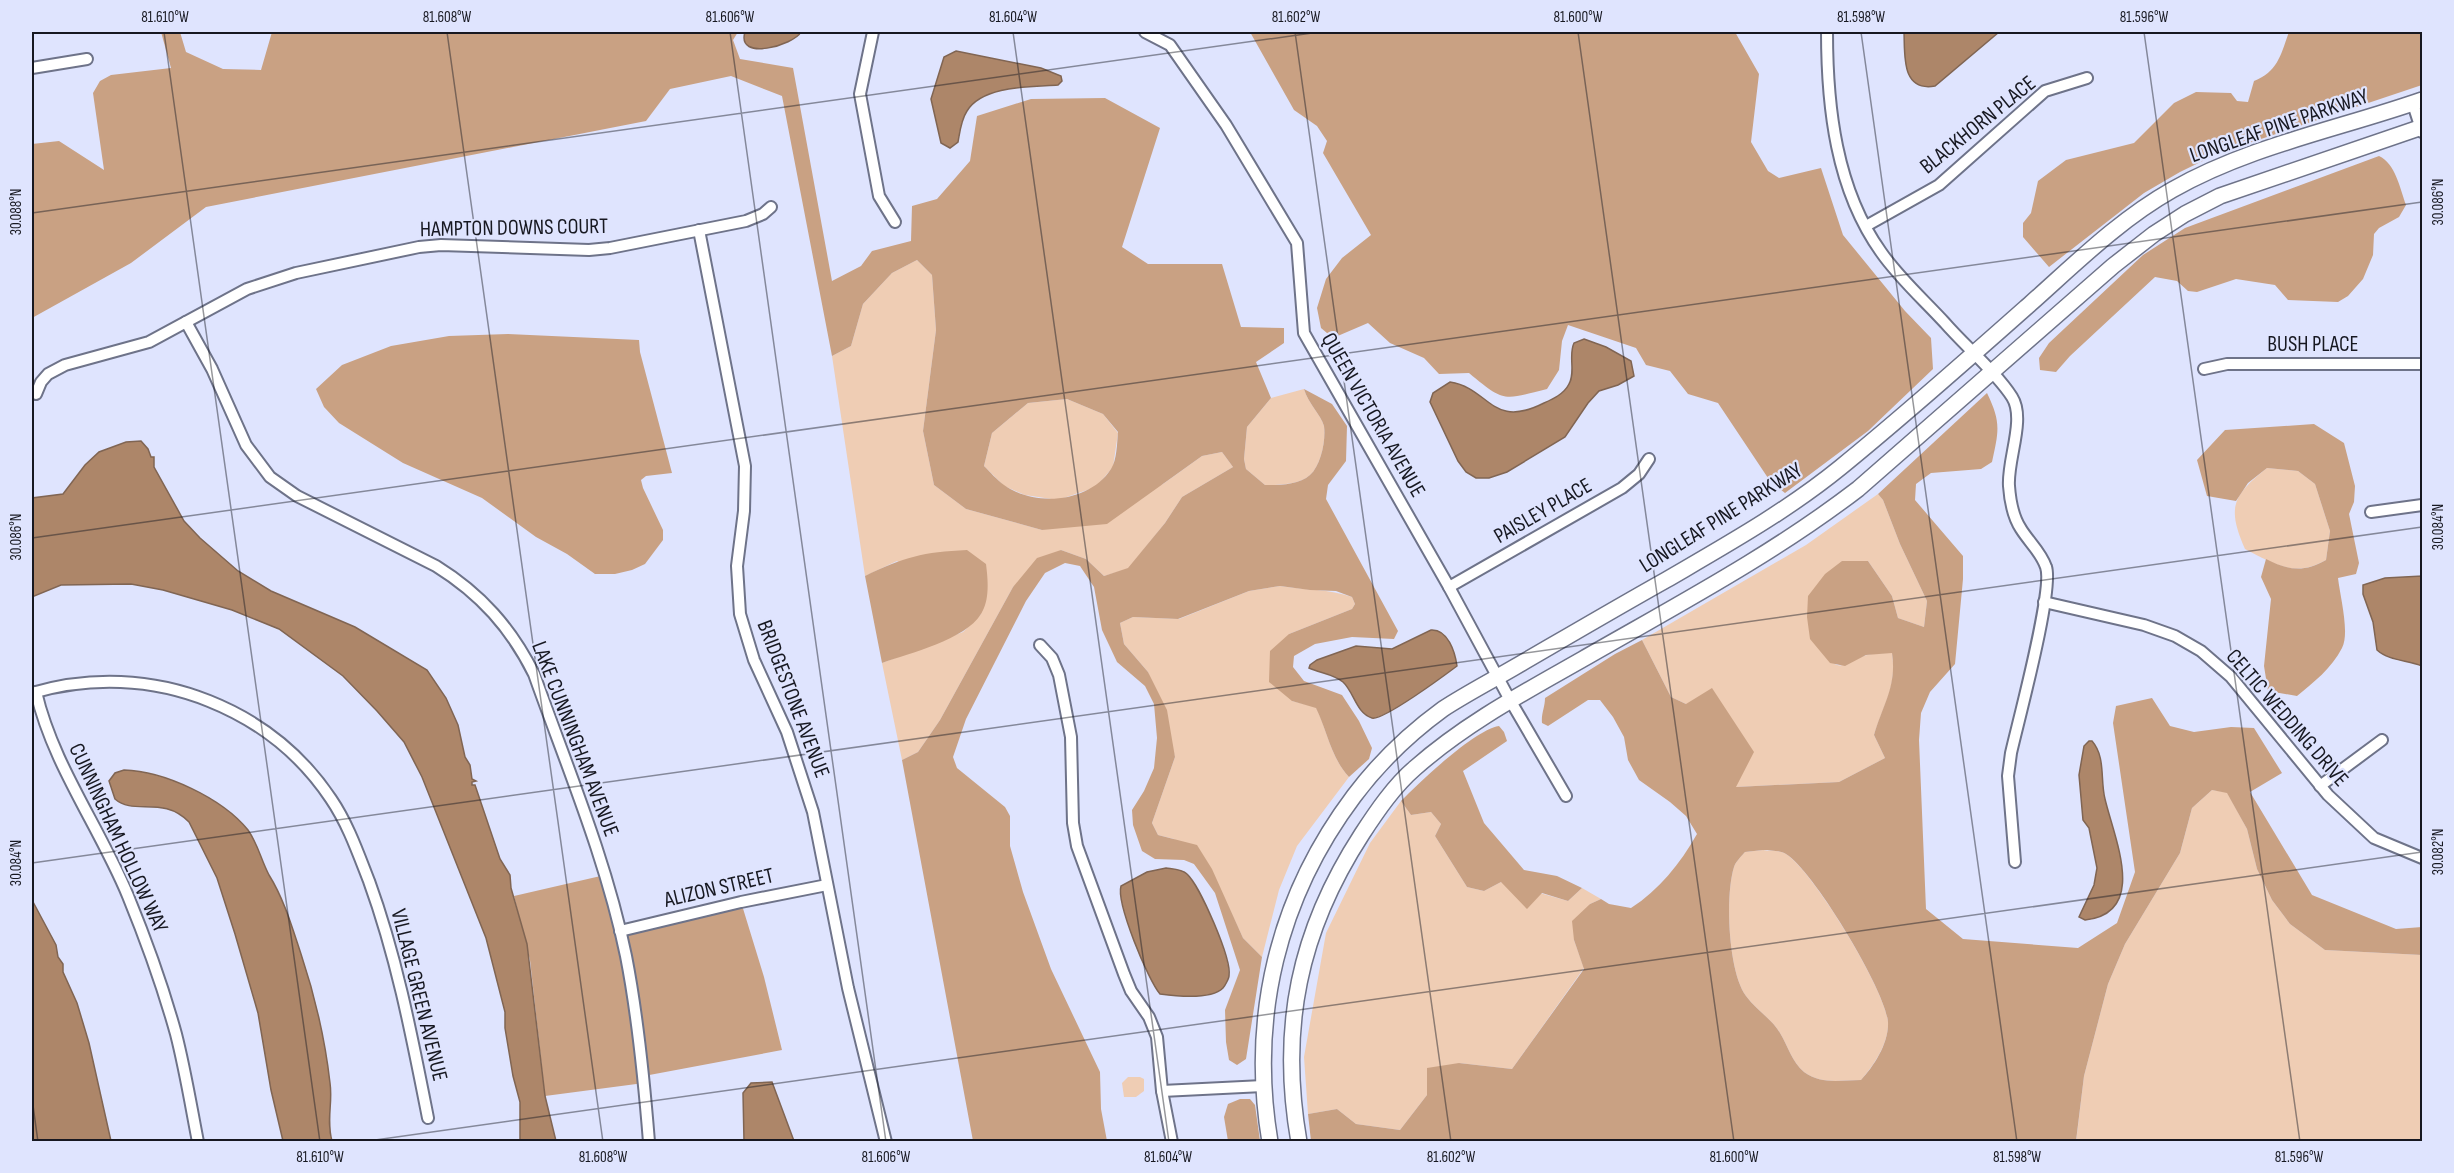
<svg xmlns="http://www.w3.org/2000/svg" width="2454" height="1173" font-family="'Sofia Sans Condensed',sans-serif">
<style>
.green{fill:#efcdb4}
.forest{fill:#c9a183;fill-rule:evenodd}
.water{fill:#ad8669;stroke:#806553;stroke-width:1.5}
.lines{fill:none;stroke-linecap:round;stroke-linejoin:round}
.street-casing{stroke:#6e7389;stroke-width:14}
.secondary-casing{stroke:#6e7389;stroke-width:18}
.street{stroke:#fff;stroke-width:10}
.secondary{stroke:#fff;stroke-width:15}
.ticks{fill:none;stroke:#171821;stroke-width:1.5;stroke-opacity:0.45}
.labels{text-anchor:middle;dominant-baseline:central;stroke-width:4.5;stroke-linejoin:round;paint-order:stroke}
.street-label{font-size:22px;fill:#171821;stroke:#dfe4fe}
.neatline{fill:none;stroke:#171821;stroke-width:2}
.ticks-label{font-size:15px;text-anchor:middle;fill:#171821}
</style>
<rect width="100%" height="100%" fill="#dfe4fe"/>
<g class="green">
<polygon points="917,260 932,275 936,330 923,431 934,485 966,509 1042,530 1163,484 1202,456 1222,452 1233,467 1182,497 1165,523 1128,569 1104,576 1086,559 1061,550 1013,587 940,720 918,752 902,760 882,663 963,632 981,614 897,561 865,576 832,356 851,346 863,304 892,273"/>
<path d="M1304 389C1308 403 1321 415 1324 426 1326 440 1321 465 1310 475 1299 485 1279 485 1265 485L1246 469 1244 459 1247 427 1271 398Z"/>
<polygon points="1067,399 1103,414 1118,433 1113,467 1096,487 1058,500 1025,495 1004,486 984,466 992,433 1028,403"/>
<path d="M2267 468 2298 471 2315 484 2330 531 2326 560C2295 578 2274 564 2245 549 2227 508 2232 496 2267 468Z"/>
<path d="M1878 494 1883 500 1900 544 1927 601 1924 627 1898 618 1892 596 1868 561H1842L1821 651C1842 677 1844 661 1867 655 1875 653 1884 653 1892 653 1897 687 1884 703 1874 735L1885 758 1839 782 1736 787 1686 704 1671 697 1642 640 1806 545Z"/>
<path d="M1280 586C1304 590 1330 589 1352 597L1355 604 1352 609 1289 634 1292 701 1316 707C1327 730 1331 758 1349 777L1297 846 1279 890 1262 957 1243 938 1228 906 1174 839 1158 835 1152 823 1175 757 1148 672 1124 644 1120 623 1133 617 1179 619 1249 591Z"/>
<polygon points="2212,790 2227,792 2247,829 2257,869 2272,900 2290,924 2325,950 2422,955 2422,1141 2076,1142 2084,1076 2108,984 2125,944 2180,853 2192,808"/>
<polygon points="1401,801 1411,815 1431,812 1441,824 1435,836 1467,887 1484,891 1501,882 1568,901 1582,888 1601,899 1590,904 1574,940 1584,968 1512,1069 1459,1063 1427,1095 1400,1130 1356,1124 1337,1109 1308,1114 1304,1057 1326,933 1370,843"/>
<path d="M1763 850C1770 851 1780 850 1786 854 1813 871 1886 991 1888 1022 1889 1043 1874 1065 1861 1080 1840 1080 1822 1085 1804 1072 1792 1062 1788 1046 1780 1033 1772 1019 1756 1010 1746 996 1728 972 1725 895 1734 867 1736 861 1741 857 1745 852Z"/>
<polygon points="1128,1077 1140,1077 1144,1079 1144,1091 1136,1097 1124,1097 1122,1083"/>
</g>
<g class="forest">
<path d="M161 32H180L186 52 223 69 261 70 272 32H738L733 40 740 59 793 68 832 281 861 266 872 251 911 241 912 206 937 199 970 161 977 116 1031 99 1105 98 1160 128 1122 247 1148 264H1222L1241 327 1284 328V343L1256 362 1271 398 1247 427 1244 459 1246 469 1265 485C1280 485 1299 485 1310 475 1321 465 1326 440 1324 426 1321 415 1308 403 1304 389L1332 404 1347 426 1346 461 1328 485 1326 499 1398 631 1394 639 1352 637 1315 644 1294 656 1293 667 1304 681 1342 695 1359 721 1372 748 1369 759 1349 777C1331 758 1327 730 1316 708L1292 701 1269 682 1270 651 1289 634 1352 609 1355 604 1352 597 1336 591 1310 590 1280 586 1249 591 1178 619 1133 617 1120 623 1124 644 1148 672 1167 710 1175 757 1152 823 1158 835 1197 845 1212 869 1243 938 1262 957 1246 1059 1237 1065 1229 1060 1226 1042 1225 1010 1240 970 1215 893 1194 864 1184 860 1155 859 1142 851 1133 825 1132 810 1144 791 1154 768 1157 738 1154 704 1145 686 1117 662 1102 630 1094 587 1080 566 1065 563 1045 573 1026 601 966 719 953 757 957 768 1005 807 1010 816V846L1023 892 1051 969 1100 1072 1101 1109 1107 1141H973L902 760 918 752 940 720 1013 587 1037 558 1061 550 1086 559 1104 576 1128 568 1165 523 1182 497 1233 467 1222 452 1202 456 1107 524 1042 530 966 509 934 485 923 431 936 330 932 275 917 260 892 273 863 304 851 346 832 356 782 96 731 76 670 89 646 121 206 207 131 263 32 318V144L59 141 104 170 93 93 100 81 111 75 171 68ZM1067 399 1103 414 1118 432C1117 443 1117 460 1111 469 1090 502 1036 508 1004 485 997 480 990 472 984 466L992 433 1028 403Z"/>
<path d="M1250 32H1735L1759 74 1751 142 1768 171 1779 178 1821 168 1843 235 1905 311 1931 338 1933 369 1868 431 1785 493 1770 481 1718 403 1688 394 1670 371 1646 365 1636 348 1568 325 1562 341 1559 370 1547 389C1503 400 1505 403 1469 373L1439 374 1424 358 1390 343 1368 323 1333 338 1321 328 1317 308 1326 279 1342 258 1371 235 1323 153 1327 141 1317 126 1294 110Z"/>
<path d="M2289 32H2422V85L2219 153 2180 172 2144 193 2049 267 2023 237V223L2031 213 2038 181 2066 160 2134 143 2174 103 2196 92 2231 93 2237 101 2248 102 2254 81C2278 72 2281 54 2289 32Z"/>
<path d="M2379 156C2395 163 2400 188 2406 205L2399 217 2379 228 2374 234 2373 255 2363 279 2348 296 2338 302 2288 300 2275 285 2236 279 2197 292 2188 291 2177 281 2155 277 2070 356 2056 372 2040 370 2039 358 2049 343 2143 255 2185 228Z"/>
<polygon points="508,334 639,340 640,352 672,473 646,476 641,480 643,488 663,530 663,540 645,564 632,570 615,574 595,574 567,554 536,537 482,498 403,463 339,423 324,407 316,389 342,365 391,346 449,336"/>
<path d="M1987 393C2001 422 1999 430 1992 462L1981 469 1931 473 1916 484 1915 500 1963 556V579L1955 664 1930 692 1921 713 1919 740 1926 909 1963 939 2078 948 2117 923 2135 872 2113 723 2116 706 2152 698 2170 726 2194 732 2231 727 2254 728 2282 773 2250 792 2312 895 2396 929 2422 927V955L2325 950 2290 924 2272 900 2257 869 2247 829 2227 793 2212 790 2192 808 2180 853 2125 944 2108 984 2084 1076 2076 1141H1311L1308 1114 1337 1109 1356 1124 1400 1130 1427 1095V1068L1459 1063 1512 1069 1584 969 1574 940 1572 921 1590 904 1601 899 1609 904 1631 908C1659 890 1680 864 1697 834L1686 816 1670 802 1639 780 1628 760 1624 737 1613 717 1600 700H1588L1548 726 1542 723C1541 714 1545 707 1545 698L1615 654 1642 640 1671 697 1686 704 1712 688 1754 752 1736 787 1839 782 1885 758 1874 735C1883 704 1897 686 1892 653L1866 655 1845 666 1830 663 1810 639 1807 617 1808 596 1825 574 1842 561H1868L1892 596 1898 618 1924 627 1927 601 1900 544 1883 500 1878 494ZM1763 850C1770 851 1780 850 1786 854 1813 870 1886 991 1888 1022 1889 1043 1874 1066 1861 1080 1840 1080 1822 1085 1804 1072 1792 1062 1788 1046 1780 1033 1772 1019 1756 1010 1746 996 1728 972 1725 895 1734 867 1736 861 1741 857 1745 852Z"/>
<path d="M2314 424 2344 443 2355 486 2354 502 2349 514 2359 563 2356 574 2338 578C2340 596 2350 633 2342 648 2332 668 2313 683 2297 696L2268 691 2264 666 2271 599 2261 577 2266 559C2287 570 2304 573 2326 560L2330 531 2315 484 2298 471 2267 468 2248 483 2236 501 2207 496 2197 460 2225 430Z"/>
<path d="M967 550 986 564C988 580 990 600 981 614 965 640 910 653 882 663L865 576C904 557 923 552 967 550Z"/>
<path d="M1499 726 1504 732 1507 741 1463 771 1484 823 1524 870 1557 876 1582 888 1568 901 1542 893 1527 909 1501 882 1484 891 1467 887 1435 836 1441 824 1431 812 1411 815 1401 801C1420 782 1474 730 1499 726Z"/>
<polygon points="605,875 620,931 741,902 764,977 782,1050 644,1076 644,1083 545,1096 530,960 514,896"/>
<polygon points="1240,1099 1250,1099 1255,1105 1260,1141 1228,1141 1224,1117 1228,1104"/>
</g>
<g class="water">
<path d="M745 32H801C794 45 736 62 745 32Z"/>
<path d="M1904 32H1999L1935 86C1901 92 1905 55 1904 32Z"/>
<path d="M956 51 1041 68 1061 76 1062 81 1058 85C1032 87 983 85 967 111 961 120 960 131 958 142L950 148 941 143 931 99 944 57Z"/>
<path d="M1584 339 1606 347 1631 361 1634 376 1618 385 1599 391 1588 403 1565 437 1507 472 1489 478H1476L1466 472 1458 461 1430 402 1433 393 1450 382C1490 388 1491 430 1544 403 1553 399 1564 394 1569 384 1576 372 1568 356 1574 343Z"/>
<polygon points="141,441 148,449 151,457 154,457 154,467 184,521 200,538 238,571 271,591 355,627 427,670 446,698 458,725 465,757 470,765 472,779 476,781 472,782 472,785 475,785 500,859 510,875 511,888 527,944 545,1096 556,1141 520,1141 520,1102 513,1076 505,1028 505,1012 486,938 422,777 404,742 377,711 343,676 279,629 232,610 163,590 131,584 61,585 32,597 32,498 63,494 85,465 99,452 126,442"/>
<path d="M2422 576V666C2408 660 2389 661 2377 650L2373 622 2363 594V585L2385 578Z"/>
<path d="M1431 630C1448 629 1455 652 1457 666 1445 675 1383 721 1372 718 1356 713 1354 692 1343 682 1334 674 1320 673 1309 668L1310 665 1317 660 1356 646 1392 649Z"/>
<path d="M2089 741H2092C2106 757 2100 780 2105 799 2114 838 2149 913 2085 920L2079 917 2094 885 2097 868 2089 828 2083 820 2079 775 2084 746Z"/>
<path d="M124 770C164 771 222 798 248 830 258 844 261 860 269 875 284 899 292 927 301 954 315 996 325 1039 330 1083 333 1103 326 1120 332 1141H283L271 1090 258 1013 235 934 217 878 189 822C163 795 134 816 115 799L109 781 115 773Z"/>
<path d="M1166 868C1173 869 1182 869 1187 874 1200 886 1232 959 1229 976 1229 978 1225 986 1223 988 1211 1000 1175 996 1160 994 1148 980 1116 903 1121 886L1147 872Z"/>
<polygon points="32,900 56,945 58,957 63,964 63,972 77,1003 89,1043 111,1141 32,1141"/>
<polygon points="772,1082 794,1141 744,1141 743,1093 751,1083"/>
</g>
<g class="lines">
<defs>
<g id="street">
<polyline points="873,32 860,94 879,196 895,222"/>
<polyline points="1145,32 1170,45 1226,125 1297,243 1304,333 1449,587 1510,700 1566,796"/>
<path d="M1827 32C1827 107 1836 189 1881 252 1899 278 1924 300 1945 323 1965 346 1996 372 2012 397 2026 419 2007 460 2009 486 2010 500 2013 517 2021 529 2029 542 2041 552 2046 567 2054 589 2018 722 2011 753L2008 776 2015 862"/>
<polyline points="32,68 87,59"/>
<polyline points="2413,104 2422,132"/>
<polyline points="1866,226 1939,185 2045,91 2087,78"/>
<polyline points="699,230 745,466 744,511 737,566 740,614 754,660 787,732 813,812 848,988 886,1142"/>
<path d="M186 322 212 369 246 445 270 477 297 496 436 566C481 594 511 628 534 674 567 767 606 859 626 956 638 1017 644 1079 649 1142"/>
<polyline points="2204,369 2227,364 2422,364"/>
<polyline points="36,394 41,382 48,374 65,365 149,342 247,289 296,273 419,247 441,245 589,250 610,248 746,221 763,214 771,207"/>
<polyline points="2371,512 2422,505"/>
<polyline points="1449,587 1622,488 1639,474 1649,459"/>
<polyline points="2044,602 2144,625 2175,636 2201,651 2231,677 2328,795 2374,838 2422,858"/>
<polyline points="1040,645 1052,658 1059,675 1071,737 1073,823 1077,846 1124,974 1131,991 1149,1017 1157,1037 1162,1091 1172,1142"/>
<path d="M36 692C53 765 99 826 128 896 146 940 163 987 176 1034 185 1069 191 1106 198 1142"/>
<path d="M32 693C90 676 152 678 209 701 259 721 301 754 331 799 348 824 358 853 369 881 397 958 412 1037 428 1118"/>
<polyline points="2320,786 2382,740"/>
<polyline points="620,931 741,902 827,885"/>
<polyline points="1162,1091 1263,1086"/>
</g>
<g id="secondary">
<path d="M1270 1142C1249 1017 1278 897 1354 796 1378 764 1410 733 1443 709 1466 694 1491 681 1515 667 1565 638 1616 608 1666 580 1726 545 1787 511 1841 467 1905 415 1968 359 2030 304 2075 264 2119 220 2172 190 2249 146 2339 129 2422 100"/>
<path d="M1299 1142C1279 1028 1299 931 1362 834 1377 811 1394 786 1415 768 1466 723 1525 692 1583 659 1677 605 1772 555 1858 489L2113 266 2154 234 2185 214 2220 196 2422 127"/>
</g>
</defs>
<use href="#street" class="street-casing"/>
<use href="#secondary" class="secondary-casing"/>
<use href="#street" class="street"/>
<use href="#secondary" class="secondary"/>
</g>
<path class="ticks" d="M164 32 320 1142M447 32 603 1142M730 32 886 1142M1013 32 1169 1142M1295 32 1451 1142M1578 32 1734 1142M1861 32 2017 1142M2144 32 2300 1142M32 213 1319 32M32 538 2422 202M32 863 2422 527M32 1098 38 1142M361 1142 2422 852"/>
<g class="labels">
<g class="street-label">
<text transform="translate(1978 125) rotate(-39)">BLACKHORN PLACE</text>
<text transform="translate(2279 126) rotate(-19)">LONGLEAF PINE PARKWAY</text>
<text transform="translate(514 228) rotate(-1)">HAMPTON DOWNS COURT</text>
<text x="2313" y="344">BUSH PLACE</text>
<text transform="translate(1373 415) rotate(60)">QUEEN VICTORIA AVENUE</text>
<text transform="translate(1543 511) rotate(-30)">PAISLEY PLACE</text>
<text transform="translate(1721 518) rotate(-32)">LONGLEAF PINE PARKWAY</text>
<text transform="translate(793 699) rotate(69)">BRIDGESTONE AVENUE</text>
<text transform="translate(2287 718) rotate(49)">CELTIC WEDDING DRIVE</text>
<text transform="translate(575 739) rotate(69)">LAKE CUNNINGHAM AVENUE</text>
<text transform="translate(118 838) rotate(65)">CUNNINGHAM HOLLOW WAY</text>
<text transform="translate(719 888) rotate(-13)">ALIZON STREET</text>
<text transform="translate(419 995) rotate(76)">VILLAGE GREEN AVENUE</text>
</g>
</g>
<rect width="2454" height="1173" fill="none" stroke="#dfe4fe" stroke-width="66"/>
<rect x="33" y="33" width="2388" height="1107" class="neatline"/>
<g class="ticks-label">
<text x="165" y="22">81.610°W</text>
<text x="447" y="22">81.608°W</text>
<text x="730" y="22">81.606°W</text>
<text x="1013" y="22">81.604°W</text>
<text x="1296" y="22">81.602°W</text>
<text x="1578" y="22">81.600°W</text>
<text x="1861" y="22">81.598°W</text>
<text x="2144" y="22">81.596°W</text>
<text transform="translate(2438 202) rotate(-90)" y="5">30.086°N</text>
<text transform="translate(16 212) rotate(-90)" y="5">30.088°N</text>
<text transform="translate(2438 527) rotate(-90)" y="5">30.084°N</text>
<text transform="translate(16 537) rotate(-90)" y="5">30.086°N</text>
<text transform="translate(2438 852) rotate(-90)" y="5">30.082°N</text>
<text transform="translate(16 863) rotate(-90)" y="5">30.084°N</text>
<text x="320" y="1162">81.610°W</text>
<text x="603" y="1162">81.608°W</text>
<text x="886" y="1162">81.606°W</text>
<text x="1168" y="1162">81.604°W</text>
<text x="1451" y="1162">81.602°W</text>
<text x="1734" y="1162">81.600°W</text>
<text x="2017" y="1162">81.598°W</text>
<text x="2299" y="1162">81.596°W</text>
</g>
</svg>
